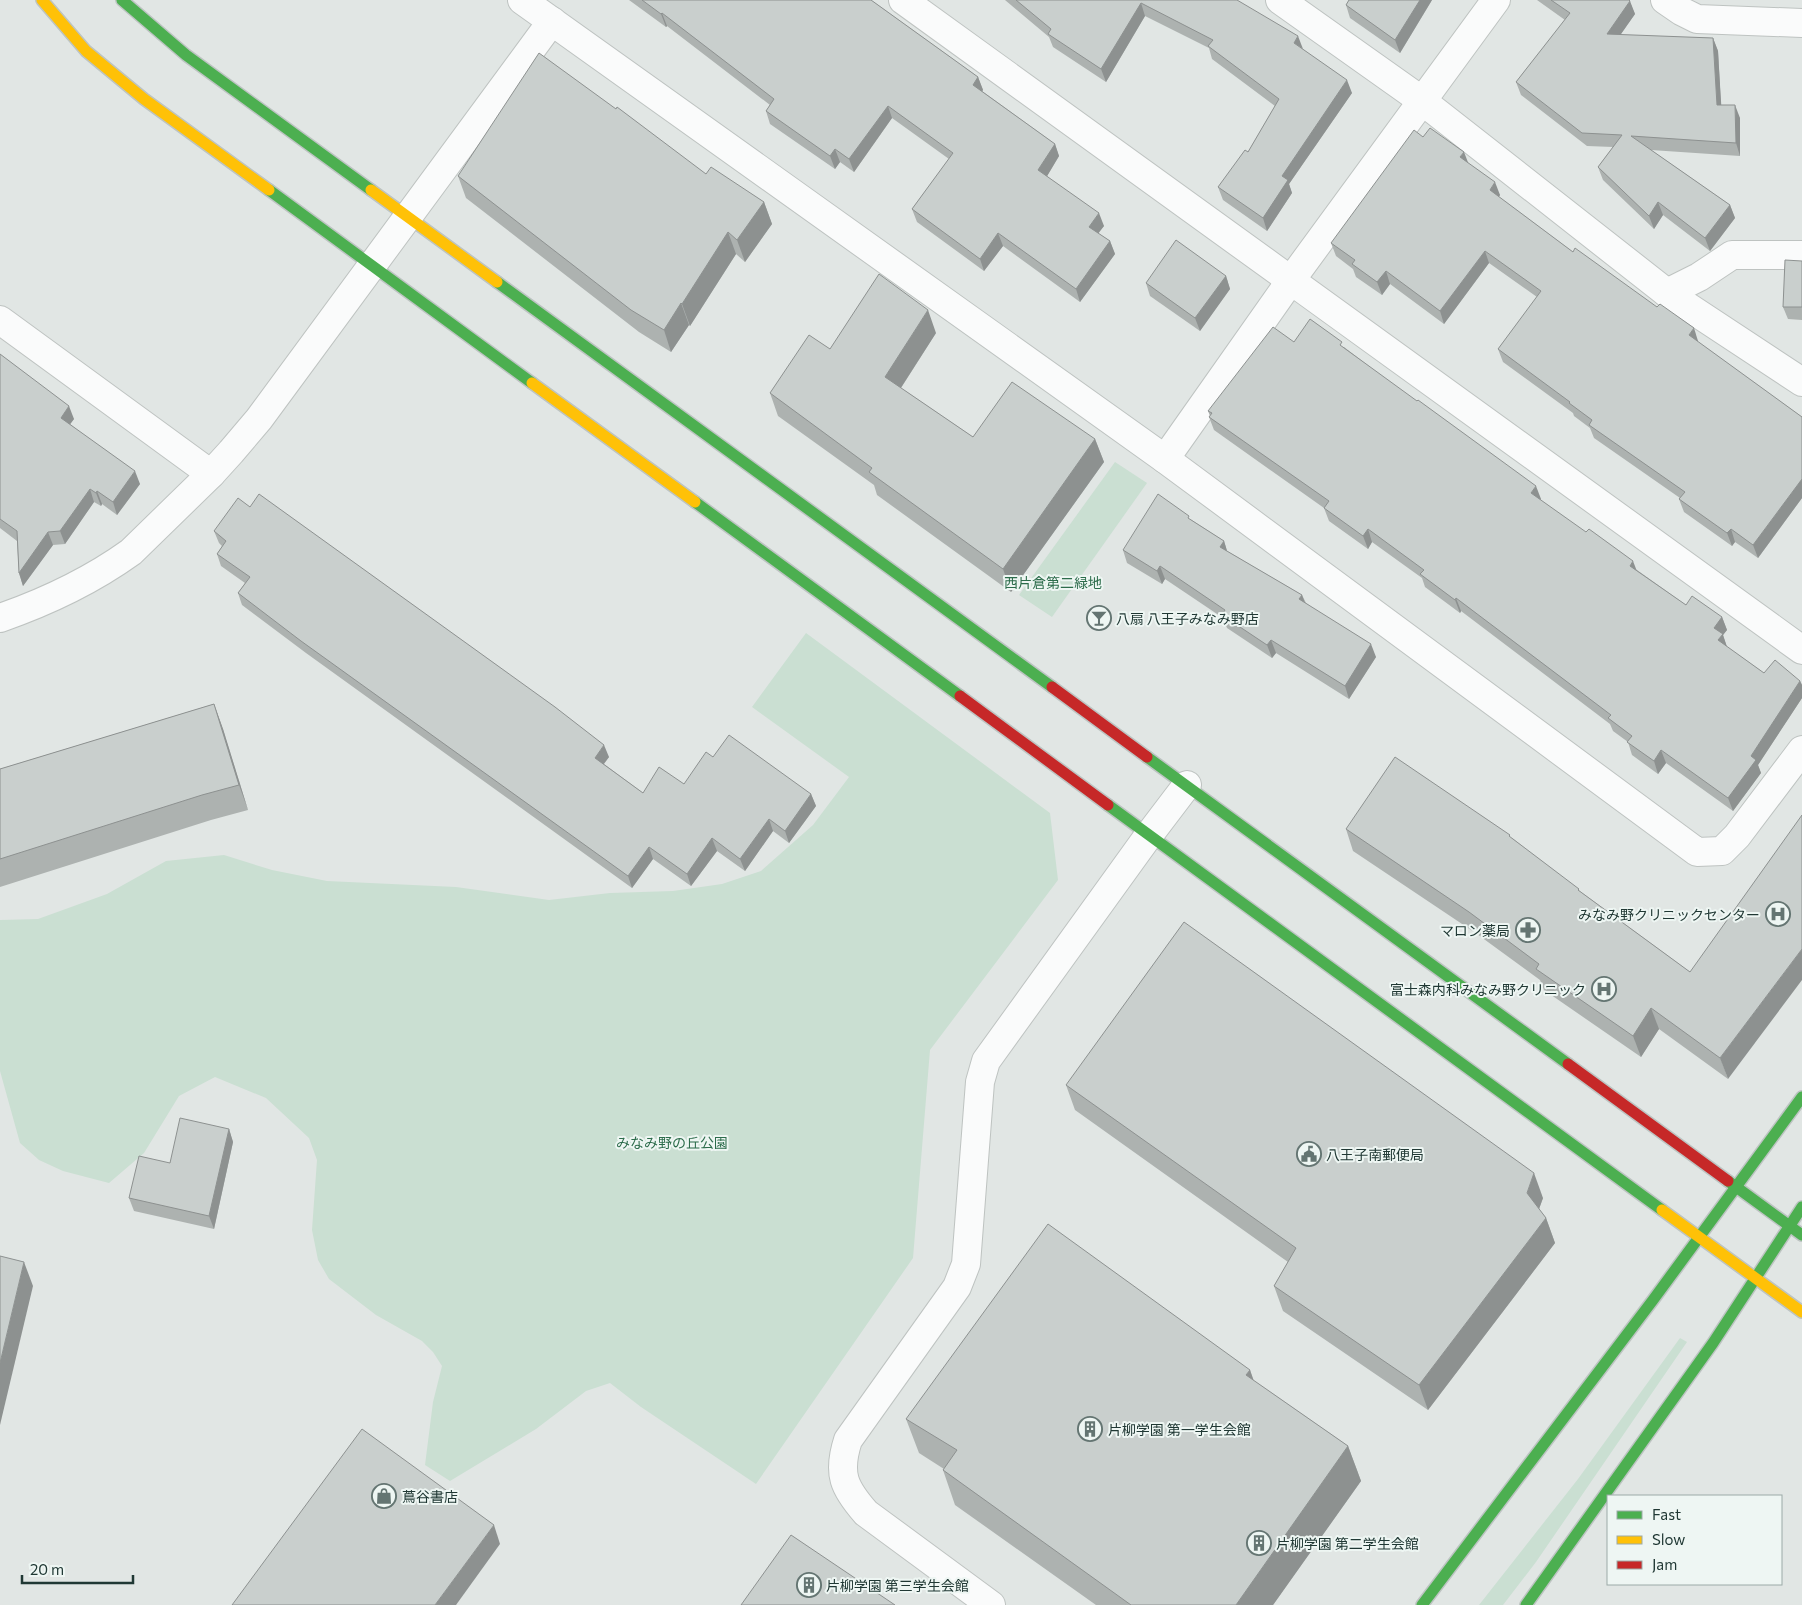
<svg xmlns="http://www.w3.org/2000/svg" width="1802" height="1605" font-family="Commissioner,'Noto Sans JP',sans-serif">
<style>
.green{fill:#cadfd2}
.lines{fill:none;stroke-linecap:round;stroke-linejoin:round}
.street-casing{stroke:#bec3c1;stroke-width:30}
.fast-casing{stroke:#bdc4c2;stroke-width:14}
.slow-casing{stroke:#bdc4c2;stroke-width:14}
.jam-casing{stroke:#bdc4c2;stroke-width:14}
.street{stroke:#fafbfb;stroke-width:28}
.fast{stroke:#4caf50;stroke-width:11}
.slow{stroke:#ffc107;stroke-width:11}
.jam{stroke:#c62828;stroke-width:11}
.wall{fill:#adb2b0}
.shaded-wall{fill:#8d9190}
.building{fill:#c9cfcd;stroke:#8d9190}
.labels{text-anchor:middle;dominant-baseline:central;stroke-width:4;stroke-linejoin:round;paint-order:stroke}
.park-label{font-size:14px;fill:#2c6c4b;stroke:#eef6f3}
.poi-label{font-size:14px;fill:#203834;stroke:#eef6f3;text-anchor:start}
</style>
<rect width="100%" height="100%" fill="#e1e6e4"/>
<g class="green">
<polygon points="1115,462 1147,483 1052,617 1019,595"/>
<polygon points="806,633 1050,813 1058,880 930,1050 913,1258 756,1484 641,1407 610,1383 586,1391 536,1429 450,1481 425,1465 433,1402 442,1366 433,1352 422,1341 376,1315 329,1279 318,1260 312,1230 317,1160 309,1138 266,1098 215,1077 179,1096 144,1153 109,1183 63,1171 39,1160 20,1143 0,1071 0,920 38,919 107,894 166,861 224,855 272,870 327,881 456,887 549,900 610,893 673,891 722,884 761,871 813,825 849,777 752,707"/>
<polygon points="1680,1338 1687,1342 1536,1562 1503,1605 1479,1605 1578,1479"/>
</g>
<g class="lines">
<defs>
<g id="street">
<polyline points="522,0 1165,459 1697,852 1722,851 1737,836 1802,750"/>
<polyline points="903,0 1802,650"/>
<polyline points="1280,0 1421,100 1667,293 1802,382"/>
<polyline points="1665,0 1681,11 1697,19 1802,23"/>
<polyline points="1667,293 1699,277 1732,255 1802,255"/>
<polyline points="0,320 211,474"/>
<polyline points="1165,459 1291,280 1496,0"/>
<path d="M0 618C46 602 92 580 131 552L211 474 231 452 259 419 552 21"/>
<path d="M991 1605 866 1513C844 1488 837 1474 848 1440L957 1287 966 1264 980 1082 986 1061 1149 835 1187 785"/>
</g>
<g id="fast">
<polyline points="122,0 186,55 371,190"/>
<polyline points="269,190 532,383"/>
<polyline points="497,282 1052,687"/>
<polyline points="695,502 960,696"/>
<polyline points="1147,757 1568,1064"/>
<polyline points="1108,805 1662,1210"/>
<polyline points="1728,1181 1802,1235"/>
<polyline points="1422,1605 1653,1300 1802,1097"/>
<polyline points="1526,1605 1713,1343 1802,1207"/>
</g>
<g id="slow">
<polyline points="42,0 86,51 144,99 269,190"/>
<polyline points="371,190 497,282"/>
<polyline points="532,383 695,502"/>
<polyline points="1662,1210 1802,1312"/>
</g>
<g id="jam">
<polyline points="1052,687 1147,757"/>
<polyline points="960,696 1108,805"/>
<polyline points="1568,1064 1728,1181"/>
</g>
</defs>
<use href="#street" class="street-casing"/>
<use href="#fast" class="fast-casing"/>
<use href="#slow" class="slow-casing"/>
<use href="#jam" class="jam-casing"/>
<use href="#street" class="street"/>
<use href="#fast" class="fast"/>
<use href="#slow" class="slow"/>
<use href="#jam" class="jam"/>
</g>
<g class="wall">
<polygon points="629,0 871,0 978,77 983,90 982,91 1055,144 1059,156 1047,176 1104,226 1098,233 1110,241 1115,254 1080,302 1003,246 984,271 917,222 912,209 949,159 892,118 854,172 840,162 835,169 770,124 766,111 770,105 667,26 666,27"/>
<polygon points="1005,0 1237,0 1303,49 1352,93 1289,184 1292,193 1267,231 1223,200 1218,187 1248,152 1275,106 1212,59 1209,48 1145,16 1106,82 1053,47 1049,37"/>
<polygon points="1349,0 1432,0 1400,53 1350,18 1346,5"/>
<polygon points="1537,0 1629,0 1635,14 1620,35 1713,38 1718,51 1721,105 1740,118 1740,156 1651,150 1730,205 1735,218 1710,251 1663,215 1654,229 1603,180 1598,167 1613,147 1587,146 1521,95 1516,82 1565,20"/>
<polygon points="1468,163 1500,195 1499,197 1573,252 1698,341 1698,342 1802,417 1802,498 1758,558 1735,542 1732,546 1684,512 1679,499 1680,498 1594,438 1590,428 1574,416 1573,413 1503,362 1498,349 1537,297 1489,263 1444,324 1390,284 1382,295 1356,277 1353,269 1336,256 1331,243"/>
<polygon points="706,174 764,202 772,224 745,262 736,254 690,326 689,325 671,352 639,332 466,198 458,176"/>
<polygon points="1802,261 1802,320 1788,319 1783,307"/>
<polygon points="1226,276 1230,289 1200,331 1150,296 1146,283"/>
<polygon points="936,333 901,388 973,437 1095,439 1104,462 1011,592 877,495 874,485 778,416 770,393"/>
<polygon points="1294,342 1344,347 1541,499 1540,500 1637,570 1686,605 1722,617 1727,630 1723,635 1727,647 1764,673 1800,681 1802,685 1802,698 1758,765 1761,773 1733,811 1666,763 1658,774 1632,755 1628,742 1613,731 1610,724 1461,611 1460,613 1425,587 1422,578 1372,542 1368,549 1329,521 1324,508 1214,430 1209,417 1210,416 1208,411"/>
<polygon points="0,354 74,419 70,424 140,484 117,515 102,504 101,506 94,502 65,544 53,545 23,586 19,573 17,541 0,528"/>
<polygon points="1190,519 1224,541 1227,551 1302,595 1306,603 1376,657 1349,699 1276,653 1272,658 1227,628 1223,618 1165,579 1162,584 1127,563 1123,550"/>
<polygon points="214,531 609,757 604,764 643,793 684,784 713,757 811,794 816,806 789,843 773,831 745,871 717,851 691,886 653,859 632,888 306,653 242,605 238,593 245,583 221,566 217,554 222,546 219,543"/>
<polygon points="214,704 223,729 248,810 211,820 0,887 0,769"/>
<polygon points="1346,829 1512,838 1581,892 1690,972 1728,1079 1659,1029 1641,1057 1544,990 1540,980 1477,934 1353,851"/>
<polygon points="1066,1085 1543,1198 1539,1209 1546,1218 1555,1243 1428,1410 1283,1311 1274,1286 1288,1262 1075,1110"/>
<polygon points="229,1129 233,1142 214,1229 134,1211 129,1198 170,1163"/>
<polygon points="1250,1370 1253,1380 1348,1446 1361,1481 1273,1605 1096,1605 955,1505 943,1470 944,1469 919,1453 906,1419"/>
</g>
<g class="shaded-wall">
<polygon points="1420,0 1432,0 1400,53 1395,40"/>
<polygon points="1630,1 1635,14 1612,47 1607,34"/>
<polygon points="1141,3 1145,16 1106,82 1101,69"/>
<polygon points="662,13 667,26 666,27 661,14"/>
<polygon points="1298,36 1303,49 1294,43"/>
<polygon points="1713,38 1718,51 1722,118 1717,105"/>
<polygon points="978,77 983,90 978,97 973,85"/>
<polygon points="1347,80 1352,93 1289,184 1292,193 1267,231 1263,218 1282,176"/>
<polygon points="1735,105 1740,118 1740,156 1736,143"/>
<polygon points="888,106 892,118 854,172 849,159"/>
<polygon points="1055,144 1059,156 1043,183 1038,170"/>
<polygon points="835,149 840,162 835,169 830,156"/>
<polygon points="1464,152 1469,165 1460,157"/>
<polygon points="1495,182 1500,195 1494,203 1490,190"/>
<polygon points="764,202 772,224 745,262 737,240"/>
<polygon points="1658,202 1663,215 1654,229 1649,216"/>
<polygon points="1730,205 1735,218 1710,251 1705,238"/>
<polygon points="1099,213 1104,226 1094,239 1089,227"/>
<polygon points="728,232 736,254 690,326 682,304"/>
<polygon points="998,233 1003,246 984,271 980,259"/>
<polygon points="1110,241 1115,254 1080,302 1076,289"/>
<polygon points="1485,251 1489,263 1444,324 1440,311"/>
<polygon points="1386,271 1390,284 1382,295 1377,282"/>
<polygon points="1226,276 1230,289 1200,331 1195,318"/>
<polygon points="681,303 689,325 671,352 664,330"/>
<polygon points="928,310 936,333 893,400 885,377"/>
<polygon points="1694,328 1698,341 1693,348 1689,335"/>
<polygon points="69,406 74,419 65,431 61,418"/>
<polygon points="1095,439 1104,462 1011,592 1003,569"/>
<polygon points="135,471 140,484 117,515 113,502"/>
<polygon points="1802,479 1802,498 1758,558 1753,545"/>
<polygon points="1536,486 1541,499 1536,506 1531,493"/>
<polygon points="90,489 94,502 65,544 60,531"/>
<polygon points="97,491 102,504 101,506 96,493"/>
<polygon points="1368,529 1372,542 1368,549 1363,536"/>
<polygon points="1731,529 1735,542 1732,546 1727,533"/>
<polygon points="48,532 53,545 23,586 19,573"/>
<polygon points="1224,541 1228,554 1220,547"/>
<polygon points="1633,561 1638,574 1630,566"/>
<polygon points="1160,566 1165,579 1162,584 1157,571"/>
<polygon points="1302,595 1307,608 1299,599"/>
<polygon points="1456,598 1461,611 1460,613 1455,600"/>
<polygon points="1722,617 1727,630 1723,635 1727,647 1723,653 1714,628"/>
<polygon points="1271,640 1276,653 1272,658 1267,645"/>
<polygon points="1371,644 1376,657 1349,699 1345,686"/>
<polygon points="1800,681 1802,685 1802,698 1758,765 1761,773 1733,811 1728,798 1751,756"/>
<polygon points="214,704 223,729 248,810 239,785"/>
<polygon points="604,745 609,757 599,770 595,758"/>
<polygon points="1661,750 1666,763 1658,774 1654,761"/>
<polygon points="811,794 816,806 789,843 785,831"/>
<polygon points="769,819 773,831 745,871 740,859"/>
<polygon points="712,838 717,851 691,886 687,874"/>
<polygon points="649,847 653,859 632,888 628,876"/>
<polygon points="1802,949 1802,980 1728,1079 1720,1058"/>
<polygon points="1651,1008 1659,1029 1641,1057 1633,1036"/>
<polygon points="229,1129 233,1142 214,1229 209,1216"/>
<polygon points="1534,1173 1543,1198 1536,1217 1527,1193"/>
<polygon points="1546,1218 1555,1243 1428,1410 1419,1385"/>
<polygon points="24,1262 33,1286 0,1425 0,1363"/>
<polygon points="1250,1370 1262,1404 1246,1375"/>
<polygon points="1348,1446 1361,1481 1273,1605 1236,1605"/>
<polygon points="494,1525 500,1544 456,1605 435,1605"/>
</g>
<g class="building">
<polygon points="642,0 871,0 978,77 973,85 1055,144 1038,170 1099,213 1089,227 1110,241 1076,289 998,233 980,259 912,209 953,153 888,106 849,159 835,149 830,156 766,111 774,99 662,13 661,14"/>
<polygon points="1016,0 1237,0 1298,36 1294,43 1347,80 1282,176 1288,180 1263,218 1218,187 1245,150 1248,152 1279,99 1208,46 1213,40 1141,3 1101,69 1048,34 1051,29"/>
<polygon points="1349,0 1420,0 1395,40 1346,5"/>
<polygon points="1551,0 1629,0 1630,1 1607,34 1713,38 1717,105 1735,105 1736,143 1631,136 1730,205 1705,238 1658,202 1649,216 1598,167 1622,135 1582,133 1516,82 1570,13"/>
<polygon points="539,53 616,109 617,107 706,174 711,167 764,202 737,240 728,232 682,304 681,303 664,330 631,310 458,176"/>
<polygon points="1430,128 1464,152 1460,157 1495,182 1490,190 1573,252 1575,248 1657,307 1660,304 1694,328 1689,335 1802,417 1802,479 1753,545 1731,529 1727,533 1679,499 1685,492 1589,425 1592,420 1569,403 1570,402 1498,349 1541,291 1485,251 1440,311 1386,271 1377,282 1352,264 1355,260 1331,243 1414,130 1423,137"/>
<polygon points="1176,240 1226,276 1195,318 1146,283"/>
<polygon points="1785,260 1802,261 1802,307 1783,307"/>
<polygon points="879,274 928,310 885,377 973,437 1012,382 1095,439 1003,569 869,472 872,468 770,393 809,335 830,349"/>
<polygon points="1310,319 1342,342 1340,345 1417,401 1418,400 1536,486 1531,493 1586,532 1589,529 1633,561 1630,566 1686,605 1692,596 1722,617 1714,628 1723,634 1718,640 1764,673 1775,660 1800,681 1751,756 1756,760 1728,798 1661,750 1654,761 1627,742 1632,736 1608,718 1611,715 1456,598 1455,600 1420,574 1424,570 1368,529 1363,536 1324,508 1329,501 1209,417 1212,413 1208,411 1273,327 1294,342"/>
<polygon points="0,354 69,406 61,418 135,471 113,502 97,491 96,493 90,489 60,531 48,532 19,573 17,531 0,519"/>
<polygon points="259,494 555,707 604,745 595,758 643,793 659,767 684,784 706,752 713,757 729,735 811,794 785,831 769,819 740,859 712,838 687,874 649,847 628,876 301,641 238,593 250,577 217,554 226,541 214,531 238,498 250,507"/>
<polygon points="1158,494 1189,516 1188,518 1224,541 1220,547 1302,595 1299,599 1371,644 1345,686 1271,640 1267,645 1222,615 1225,610 1160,566 1157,571 1123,550"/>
<polygon points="214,704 239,785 202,795 0,859 0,769"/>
<polygon points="1395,757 1510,835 1509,836 1579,889 1578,890 1690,972 1802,815 1802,949 1720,1058 1651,1008 1633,1036 1536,969 1539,964 1469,912 1346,829"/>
<polygon points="1184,922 1534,1173 1527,1193 1546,1218 1419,1385 1274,1286 1296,1248 1066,1085"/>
<polygon points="180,1118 229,1129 209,1216 129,1198 139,1156 170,1163"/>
<polygon points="1048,1224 1250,1370 1246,1375 1348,1446 1236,1605 1131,1605 943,1470 957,1450 906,1419"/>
<polygon points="0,1256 24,1262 0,1363"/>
<polygon points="362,1429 494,1525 435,1605 232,1605"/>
<polygon points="791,1535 895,1605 741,1605"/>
</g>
<defs>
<symbol id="bar-ring" viewBox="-11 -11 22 22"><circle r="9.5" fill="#eef6f3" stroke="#647572" stroke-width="1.5"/><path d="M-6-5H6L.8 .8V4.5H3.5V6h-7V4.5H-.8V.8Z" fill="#647572"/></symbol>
<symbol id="hospital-ring" viewBox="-11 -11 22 22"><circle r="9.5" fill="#eef6f3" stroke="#647572" stroke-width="1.5"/><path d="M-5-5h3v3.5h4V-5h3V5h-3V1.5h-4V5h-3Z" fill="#647572"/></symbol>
<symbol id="pharmacy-ring" viewBox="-11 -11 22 22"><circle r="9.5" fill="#eef6f3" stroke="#647572" stroke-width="1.5"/><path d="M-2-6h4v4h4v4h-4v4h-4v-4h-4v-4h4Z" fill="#647572"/></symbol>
<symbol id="civic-ring" viewBox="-11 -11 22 22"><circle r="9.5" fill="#eef6f3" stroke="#647572" stroke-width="1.5"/><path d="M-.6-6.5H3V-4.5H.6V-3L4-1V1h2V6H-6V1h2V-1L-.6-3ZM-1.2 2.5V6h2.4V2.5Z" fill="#647572"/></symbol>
<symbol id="building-ring" viewBox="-11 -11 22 22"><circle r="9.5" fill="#eef6f3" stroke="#647572" stroke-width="1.5"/><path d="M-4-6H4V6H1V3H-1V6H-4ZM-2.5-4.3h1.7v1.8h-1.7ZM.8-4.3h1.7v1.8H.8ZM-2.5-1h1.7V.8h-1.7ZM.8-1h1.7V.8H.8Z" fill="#647572"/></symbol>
<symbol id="shop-ring" viewBox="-11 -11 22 22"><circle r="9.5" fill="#eef6f3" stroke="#647572" stroke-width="1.5"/><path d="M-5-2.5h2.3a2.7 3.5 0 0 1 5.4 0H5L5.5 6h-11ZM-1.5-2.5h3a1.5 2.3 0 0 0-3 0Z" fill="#647572"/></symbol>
</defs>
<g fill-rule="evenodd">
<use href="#bar-ring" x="1085" y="604" width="28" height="28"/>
<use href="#hospital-ring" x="1764" y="900" width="28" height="28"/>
<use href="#pharmacy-ring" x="1514" y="916" width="28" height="28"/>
<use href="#hospital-ring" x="1590" y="975" width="28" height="28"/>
<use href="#civic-ring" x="1295" y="1140" width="28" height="28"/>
<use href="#building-ring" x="1076" y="1415" width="28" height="28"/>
<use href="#shop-ring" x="370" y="1482" width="28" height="28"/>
<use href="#building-ring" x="1245" y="1529" width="28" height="28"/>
<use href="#building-ring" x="795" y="1571" width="28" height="28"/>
</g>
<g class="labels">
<g class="park-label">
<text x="1053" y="582">西片倉第二緑地</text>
<text x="672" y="1142">みなみ野の丘公園</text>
</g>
<g class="poi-label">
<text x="1116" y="618">八扇 八王子みなみ野店</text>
<text x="1760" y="914" text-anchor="end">みなみ野クリニックセンター</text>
<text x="1510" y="930" text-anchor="end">マロン薬局</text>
<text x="1586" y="989" text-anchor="end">富士森内科みなみ野クリニック</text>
<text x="1326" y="1154">八王子南郵便局</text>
<text x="1108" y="1429">片柳学園 第一学生会館</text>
<text x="402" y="1496">蔦谷書店</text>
<text x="1276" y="1543">片柳学園 第二学生会館</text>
<text x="826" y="1585">片柳学園 第三学生会館</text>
</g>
</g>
<rect x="1607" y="1495" width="175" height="90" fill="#eef6f3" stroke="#9caaa7"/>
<rect x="1617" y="1511" width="25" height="8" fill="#4caf50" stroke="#9caaa7"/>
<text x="1652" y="1520" font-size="15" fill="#203834">Fast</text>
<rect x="1617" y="1536" width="25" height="8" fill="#ffc107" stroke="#9caaa7"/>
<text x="1652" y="1545" font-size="15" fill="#203834">Slow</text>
<rect x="1617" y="1561" width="25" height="8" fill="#c62828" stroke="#9caaa7"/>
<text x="1652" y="1570" font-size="15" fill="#203834">Jam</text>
<path d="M22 1575v8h111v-8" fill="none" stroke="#203834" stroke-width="2.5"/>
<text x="30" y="1575" font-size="15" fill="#203834" stroke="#eef6f3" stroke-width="4" paint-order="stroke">20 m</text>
</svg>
